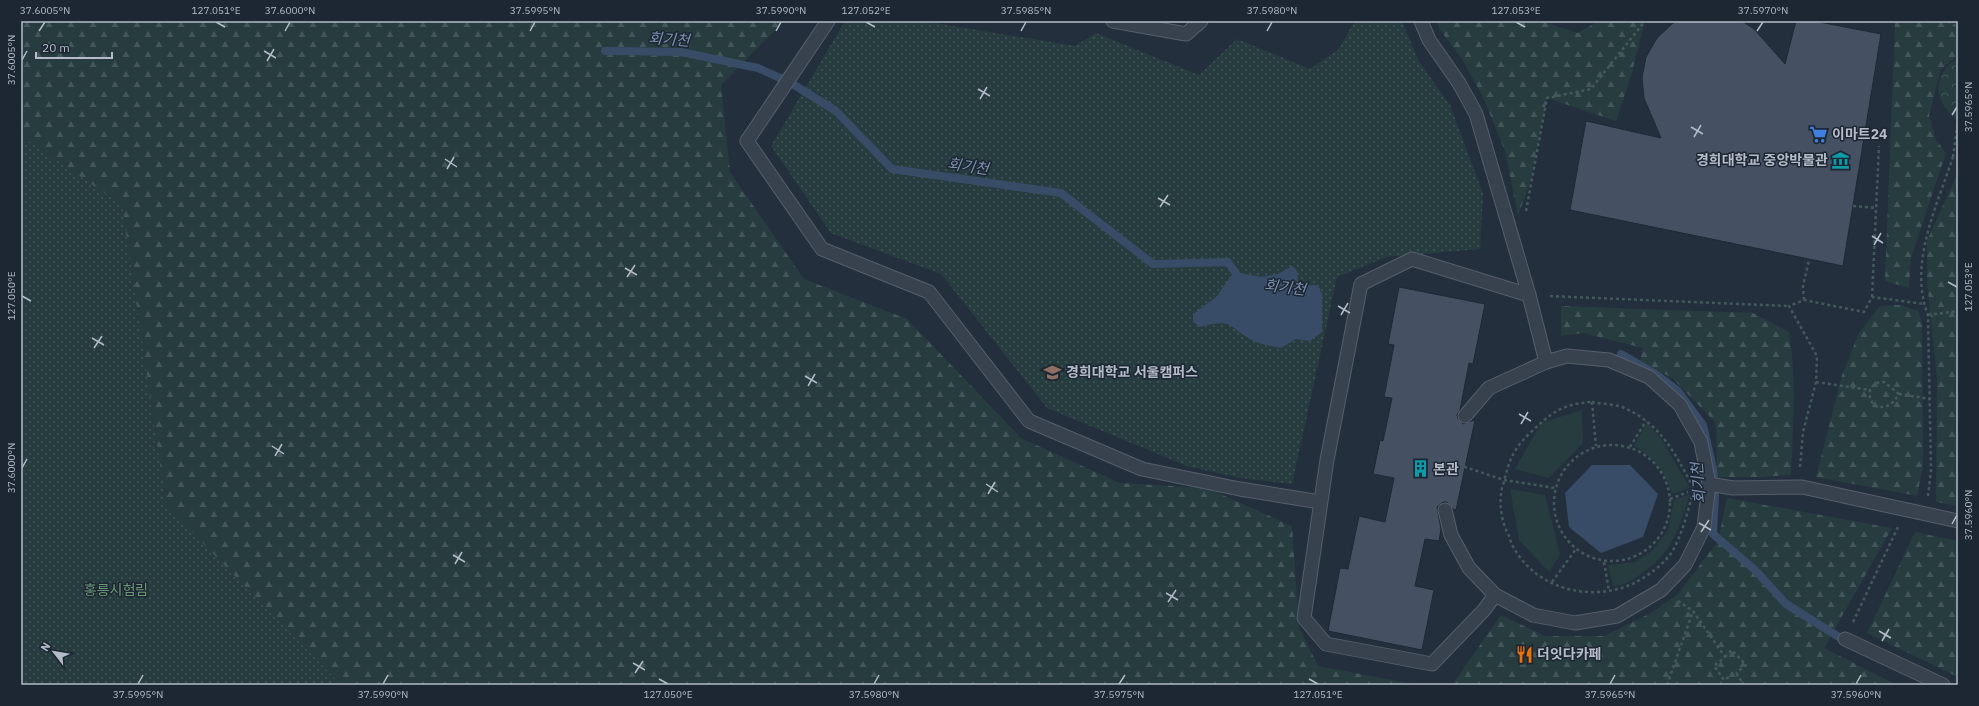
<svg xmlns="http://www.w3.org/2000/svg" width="1979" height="706" font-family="'IBM Plex Sans','Noto Sans KR',sans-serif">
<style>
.grass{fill:#263c3f}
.forest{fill:url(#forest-firs)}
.park{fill:url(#park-crowns)}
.garden{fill:url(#garden-dots)}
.water{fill:#394c67}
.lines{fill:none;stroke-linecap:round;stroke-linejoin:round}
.stream{stroke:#394c67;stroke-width:8}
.building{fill:#455162;stroke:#1f2835}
.lane-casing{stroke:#565f6c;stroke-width:15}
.path{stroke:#44595c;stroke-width:2.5;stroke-dasharray:3 3;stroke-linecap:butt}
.lane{stroke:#38414e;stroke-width:13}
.ticks{fill:none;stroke:#b4bcc9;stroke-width:1.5}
.labels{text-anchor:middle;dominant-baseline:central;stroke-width:3;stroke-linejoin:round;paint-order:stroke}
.poi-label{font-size:14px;font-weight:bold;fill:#b4bcc9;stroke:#1d2633;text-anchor:start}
.park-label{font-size:14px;fill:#6b9a76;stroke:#1d2633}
.water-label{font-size:15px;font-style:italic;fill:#7c92b1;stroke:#1d2633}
.neatline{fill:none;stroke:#b4bcc9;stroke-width:1.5}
.ticks-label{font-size:10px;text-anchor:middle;fill:#b4bcc9}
</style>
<defs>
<pattern id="forest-firs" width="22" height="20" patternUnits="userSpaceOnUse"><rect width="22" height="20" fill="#263c3f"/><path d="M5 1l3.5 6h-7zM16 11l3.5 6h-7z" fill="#435659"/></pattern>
<pattern id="park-crowns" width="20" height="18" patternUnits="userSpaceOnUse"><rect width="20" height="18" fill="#263c3f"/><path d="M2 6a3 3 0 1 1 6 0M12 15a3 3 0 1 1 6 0" fill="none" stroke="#435659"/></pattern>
<pattern id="garden-dots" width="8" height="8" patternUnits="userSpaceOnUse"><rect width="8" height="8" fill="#263c3f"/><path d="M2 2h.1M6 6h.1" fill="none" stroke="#435659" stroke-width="1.8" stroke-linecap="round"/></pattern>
</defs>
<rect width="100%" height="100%" fill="#242f3e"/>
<g class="grass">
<polygon points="1582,410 1583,443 1549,478 1515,469 1541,423"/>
<path d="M1647 422 1662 440 1690 488 1672 494C1665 471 1655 458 1634 446Z"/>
<polygon points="1510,489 1545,495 1560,554 1549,572 1519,540"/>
<path d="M1690 494C1678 529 1674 552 1641 574 1632 580 1624 586 1613 586L1608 565 1635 562 1653 550 1668 530 1674 500Z"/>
</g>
<g class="forest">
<polygon points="21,21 784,21 721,85 730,172 804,279 907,319 1021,438 1120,483 1207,488 1292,526 1299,627 1318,666 1419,685 21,685"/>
<polygon points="1437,21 1541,21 1578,33 1598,21 1645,21 1631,76 1616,121 1547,98 1530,182 1518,216 1505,151 1483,97 1462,59 1440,30"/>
<polygon points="1895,21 1958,21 1958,55 1941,69 1929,115 1936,140 1946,153 1911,258 1909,288 1885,281"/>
<polygon points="1958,172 1958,506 1936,502 1937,379 1927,281 1927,241"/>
<polygon points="1900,305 1918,311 1922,322 1923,465 1917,496 1816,477 1842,375 1859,333 1880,306"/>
<path d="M1561 306 1753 313 1789 332C1797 379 1793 427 1791 475L1760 477H1717L1716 423 1672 378 1640 361 1643 348 1583 333 1561 336Z"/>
<polygon points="1727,498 1892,528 1824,648 1897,685 1452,685 1501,615 1545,636 1604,636 1651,613 1678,594 1718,541"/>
<polygon points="1915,532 1958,541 1958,677 1867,633"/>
</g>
<path class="park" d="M1958 58V120C1933 103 1931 74 1958 58Z"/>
<g class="garden">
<polygon points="845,21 923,21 1075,46 1096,33 1199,75 1237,39 1310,69 1338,50 1355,21 1402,21 1418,60 1450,105 1483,194 1480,249 1387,257 1337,277 1292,484 1240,478 1187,466 1047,408 941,274 831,233 771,146"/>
<polygon points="21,136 122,205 166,505 337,681 338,685 21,685"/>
</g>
<g class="water">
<path d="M1292 266C1299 270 1298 276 1297 284L1303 287 1313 285H1318L1322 294V332L1310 341 1296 339 1281 348C1273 346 1263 345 1256 342 1227 328 1236 317 1199 327L1193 321V314L1216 297 1234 272 1261 277 1278 274Z"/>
<polygon points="1592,465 1630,465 1658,494 1643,537 1601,553 1569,527 1565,493"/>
</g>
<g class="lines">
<g class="stream">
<polyline points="605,51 681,52 758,68 791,83 836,111 892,169 1061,193 1153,264 1228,262 1241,281"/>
<polyline points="1621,354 1657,375 1678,391 1703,425 1713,469 1715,495 1713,534 1755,570 1786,604 1839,637"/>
</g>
</g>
<g class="building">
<polygon points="1678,21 1742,21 1754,29 1785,64 1796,21 1814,21 1881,34 1843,266 1570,210 1586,121 1661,138 1644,98 1642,78 1646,57 1657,38 1673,23"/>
<polygon points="1399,287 1485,304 1473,364 1469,363 1460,410 1457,415 1458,419 1463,424 1475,420 1456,510 1453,509 1447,502 1443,502 1437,507 1441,529 1439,541 1425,539 1415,586 1434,590 1422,650 1328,631 1340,568 1348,569 1359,516 1385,522 1394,478 1373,474 1380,440 1383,441 1392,398 1384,397 1394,345 1388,344"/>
</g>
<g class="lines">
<defs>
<g id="lane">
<polyline points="828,21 747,141 822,249 929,292 1029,421 1142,469 1240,489 1320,502"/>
<polyline points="1113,21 1186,34 1201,21"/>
<polyline points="1421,21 1429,40 1459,83 1476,114 1529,295 1546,362"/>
<polyline points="1709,484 1733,488 1802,487 1958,521"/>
<polyline points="1445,510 1451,535 1469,568 1495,595 1533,615 1575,623 1617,616 1661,590 1685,565 1704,527 1709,484 1701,442 1680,405 1649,377 1609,360 1567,356 1546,362 1489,388 1465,416"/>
<polyline points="1495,595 1484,610 1432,664 1326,644 1304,618 1327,460 1361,284 1412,259 1529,295"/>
<polyline points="1845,639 1943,685"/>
</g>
</defs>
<use href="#lane" class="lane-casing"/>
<g class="path">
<polyline points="1948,21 1958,28"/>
<polyline points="1953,157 1958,121"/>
<polyline points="1853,206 1876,208"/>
<polyline points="1526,211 1547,98 1591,89 1645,21"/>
<polyline points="1550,296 1789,306"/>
<polyline points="1872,297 1879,146"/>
<polyline points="1804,300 1803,286 1809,260"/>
<polyline points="1928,315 1958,311"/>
<polyline points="1816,382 1870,390"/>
<path d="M1899 394 1884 382 1875 383 1870 390V398L1874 406C1887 409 1892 405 1899 394L1930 399"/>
<path d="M1592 402C1601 404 1613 404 1622 407 1661 423 1676 455 1694 489 1688 510 1683 533 1672 552 1664 564 1650 574 1638 581 1598 603 1542 592 1517 553 1513 548 1511 542 1509 536 1503 525 1499 508 1501 495 1501 490 1503 485 1504 481 1509 461 1514 448 1529 434 1551 413 1561 404 1592 402Z"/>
<polyline points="1592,402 1596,446"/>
<circle cx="1612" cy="503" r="58"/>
<polyline points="1630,447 1646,421"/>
<polyline points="1447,461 1504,480 1555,488"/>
<polyline points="1800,467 1803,432 1816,382 1817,356 1789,306 1804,300 1864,312 1872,297 1924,304"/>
<path d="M1928 496 1931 470 1928 315C1908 264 1937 206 1953 157L1958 158"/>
<polyline points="1670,499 1688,492"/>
<polyline points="1604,562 1609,591"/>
<polyline points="1552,582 1576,549"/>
<polyline points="1678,601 1693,611 1725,657 1714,666 1724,680 1736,673 1744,685"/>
<polyline points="1853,622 1898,527"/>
<polyline points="1725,657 1732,650 1746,665 1736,673"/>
<polyline points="1667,685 1693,611"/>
</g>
<use href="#lane" class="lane"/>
</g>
<path class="ticks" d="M216 22 225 27M866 22 875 27M1516 22 1525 27M39 31 45 22M285 31 290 22M530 31 535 22M776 31 781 22M1021 31 1026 22M1267 31 1272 22M1757 31 1763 22M264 51 276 58M22 60 27 51M267 61 274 49M978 89 990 96M980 99 987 87M1952 115 1957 107M1691 127 1703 134M1694 137 1701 125M445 159 457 167M447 169 454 157M1158 198 1170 205M1160 207 1168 195M1872 236 1883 243M1874 245 1881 233M625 268 637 275M627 277 635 265M1948 282 1957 287M22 296 31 301M1338 306 1350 313M1341 315 1348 303M92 338 104 345M94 348 102 336M805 376 817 383M808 386 815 374M1519 414 1531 421M1521 424 1528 412M272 446 284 454M275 456 282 444M22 468 27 459M986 484 998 492M988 494 995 482M1699 523 1711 530M1952 524 1957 515M1701 532 1709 520M453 555 465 562M455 564 462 552M1166 593 1178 600M1168 602 1176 590M1879 631 1891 638M1882 641 1889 629M633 663 645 670M635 673 643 661M659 679 668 684M1309 679 1318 684M138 684 143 675M383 684 388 675M874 684 879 675M1119 684 1125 675M1610 684 1615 675M1856 684 1861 675"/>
<defs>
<symbol id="supermarket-bare" viewBox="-9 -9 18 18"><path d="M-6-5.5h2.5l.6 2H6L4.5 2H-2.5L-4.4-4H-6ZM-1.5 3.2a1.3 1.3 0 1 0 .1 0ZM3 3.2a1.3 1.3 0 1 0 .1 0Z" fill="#3f7fe0" stroke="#1d2633" stroke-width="2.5" paint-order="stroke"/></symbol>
<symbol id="museum-bare" viewBox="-9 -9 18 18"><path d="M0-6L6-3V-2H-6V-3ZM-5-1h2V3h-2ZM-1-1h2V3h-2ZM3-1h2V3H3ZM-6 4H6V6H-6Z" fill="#0f9aa8" stroke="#1d2633" stroke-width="2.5" paint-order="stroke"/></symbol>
<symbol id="university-bare" viewBox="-9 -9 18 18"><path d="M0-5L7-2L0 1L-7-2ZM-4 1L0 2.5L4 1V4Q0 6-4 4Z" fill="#8d6e63" stroke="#1d2633" stroke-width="2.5" paint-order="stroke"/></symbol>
<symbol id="building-bare" viewBox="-9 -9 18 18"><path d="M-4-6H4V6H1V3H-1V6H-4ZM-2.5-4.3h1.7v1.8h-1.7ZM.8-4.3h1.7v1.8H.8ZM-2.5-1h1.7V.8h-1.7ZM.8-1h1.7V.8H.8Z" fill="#0f9aa8" stroke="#1d2633" stroke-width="2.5" paint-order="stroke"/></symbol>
<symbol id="restaurant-bare" viewBox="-9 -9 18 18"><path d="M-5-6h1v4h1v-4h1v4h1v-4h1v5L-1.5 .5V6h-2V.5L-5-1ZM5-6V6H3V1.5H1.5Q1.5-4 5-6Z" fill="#e8710a" stroke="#1d2633" stroke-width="2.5" paint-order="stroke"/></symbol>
</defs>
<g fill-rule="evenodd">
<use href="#supermarket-bare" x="1806" y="122" width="25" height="25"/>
<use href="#museum-bare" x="1828" y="148" width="25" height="25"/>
<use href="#university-bare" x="1040" y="360" width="25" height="25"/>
<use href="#building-bare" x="1408" y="456" width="25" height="25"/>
<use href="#restaurant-bare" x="1512" y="642" width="25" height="25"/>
</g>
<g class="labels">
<g class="poi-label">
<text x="1832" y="134">이마트24</text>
<text x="1828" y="160" text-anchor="end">경희대학교 중앙박물관</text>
<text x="1066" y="372">경희대학교 서울캠퍼스</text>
<text x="1433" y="469">본관</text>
<text x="1537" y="654">더잇다카페</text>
</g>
<g class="park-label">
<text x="116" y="590">홍릉시험림</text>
</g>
<g class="water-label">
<text transform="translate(669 39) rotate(4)">회기천</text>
<text transform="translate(968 166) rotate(8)">회기천</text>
<text transform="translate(1285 287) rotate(7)">회기천</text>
<text transform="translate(1698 483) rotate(-95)">회기천</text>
</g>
</g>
<rect width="1979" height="706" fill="none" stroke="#1d2633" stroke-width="44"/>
<g transform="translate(54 652) rotate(301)" stroke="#1d2633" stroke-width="3" paint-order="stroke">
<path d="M0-3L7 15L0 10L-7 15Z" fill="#b4bcc9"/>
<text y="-6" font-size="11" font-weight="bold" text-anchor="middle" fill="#b4bcc9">N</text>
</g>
<path d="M36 52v6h76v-6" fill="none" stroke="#b4bcc9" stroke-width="2"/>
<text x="42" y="52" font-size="12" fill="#b4bcc9" stroke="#1d2633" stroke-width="3" paint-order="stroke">20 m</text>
<rect x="22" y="22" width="1935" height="662" class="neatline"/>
<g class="ticks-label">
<text x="45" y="14">37.6005°N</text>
<text x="216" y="14">127.051°E</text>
<text x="290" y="14">37.6000°N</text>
<text x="535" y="14">37.5995°N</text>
<text x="781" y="14">37.5990°N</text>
<text x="866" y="14">127.052°E</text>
<text x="1026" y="14">37.5985°N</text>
<text x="1272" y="14">37.5980°N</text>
<text x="1516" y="14">127.053°E</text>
<text x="1763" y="14">37.5970°N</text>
<text transform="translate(11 60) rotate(-90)" y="4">37.6005°N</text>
<text transform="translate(1968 107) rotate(-90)" y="4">37.5965°N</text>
<text transform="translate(1968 287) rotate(-90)" y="4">127.053°E</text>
<text transform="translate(11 296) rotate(-90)" y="4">127.050°E</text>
<text transform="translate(11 468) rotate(-90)" y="4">37.6000°N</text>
<text transform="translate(1968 515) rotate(-90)" y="4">37.5960°N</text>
<text x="138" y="698">37.5995°N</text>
<text x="383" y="698">37.5990°N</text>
<text x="668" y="698">127.050°E</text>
<text x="874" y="698">37.5980°N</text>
<text x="1119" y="698">37.5975°N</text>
<text x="1318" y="698">127.051°E</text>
<text x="1610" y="698">37.5965°N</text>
<text x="1856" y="698">37.5960°N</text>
</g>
</svg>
